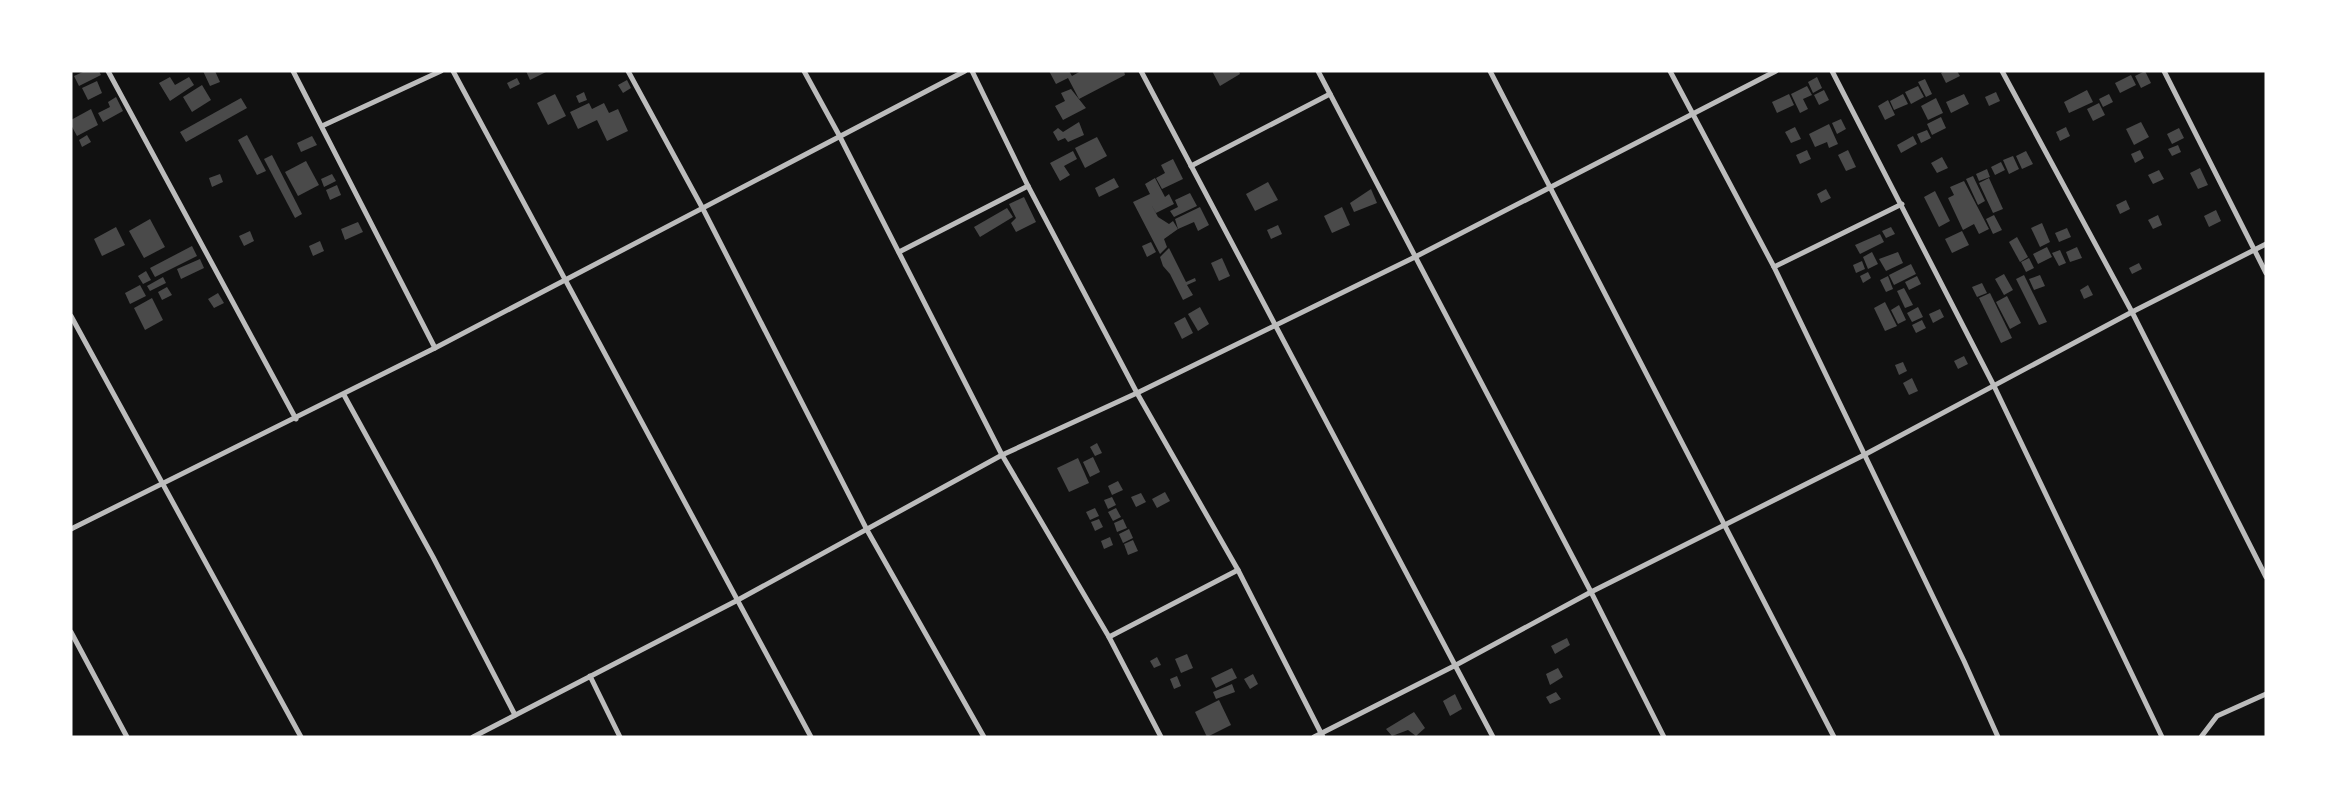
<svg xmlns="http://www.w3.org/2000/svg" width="2337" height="808" font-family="'Roboto Condensed',sans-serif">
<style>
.building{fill:#4a4a4a}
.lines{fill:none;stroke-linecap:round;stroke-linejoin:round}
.minor{stroke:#bcbcbc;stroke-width:5}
</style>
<rect width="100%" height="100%" fill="#111"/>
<g class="building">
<polygon points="85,71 99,71 101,75 79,86 74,76"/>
<polygon points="203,71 215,71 220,82 210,86"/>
<polygon points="526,71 548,71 530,80"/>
<polygon points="1049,71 1069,71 1072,76 1081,71 1124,71 1125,75 1079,99 1068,78 1056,84"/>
<polygon points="1212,71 1239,71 1240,74 1220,86"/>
<polygon points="1944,71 1957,71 1960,76 1946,83 1941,73"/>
<polygon points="2145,71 2151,83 2141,88 2135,76"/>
<polygon points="2131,75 2136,85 2120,93 2115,83"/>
<polygon points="170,77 175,85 189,77 194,85 170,101 159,83"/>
<polygon points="1817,77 1822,88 1813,93 1808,82"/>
<polygon points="517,78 520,84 510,89 507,83"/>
<polygon points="1925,79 1932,94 1926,97 1918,82"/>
<polygon points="627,80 631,88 623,93 618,85"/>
<polygon points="97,81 102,93 88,100 82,88"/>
<polygon points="202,85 211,100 192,112 183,97"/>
<polygon points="1807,86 1812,95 1803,99 1808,109 1800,113 1791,94"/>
<polygon points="1918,86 1924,97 1911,104 1905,92"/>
<polygon points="1071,89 1086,108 1063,120 1055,106 1065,101 1061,93"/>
<polygon points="1824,90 1829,100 1819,105 1814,95"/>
<polygon points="2087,90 2093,102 2069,113 2064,102"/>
<polygon points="584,92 587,100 579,103 576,96"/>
<polygon points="1996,92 2000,101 1989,106 1985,97"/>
<polygon points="555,94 566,116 548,125 537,103"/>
<polygon points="1789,94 1794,105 1777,113 1772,102"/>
<polygon points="1903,94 1908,104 1894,110 1890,101"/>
<polygon points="1964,94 1969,104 1951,113 1946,102"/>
<polygon points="2109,94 2113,102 2103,107 2099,99"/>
<polygon points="116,97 123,111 103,122 98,113 110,107 108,102"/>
<polygon points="241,98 247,108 186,142 180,132"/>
<polygon points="1936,98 1943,113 1928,120 1921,106"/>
<polygon points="1888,100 1895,115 1885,120 1878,106"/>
<polygon points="589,103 592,109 604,103 609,113 618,109 628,131 607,141 597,120 578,129 570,112"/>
<polygon points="2099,103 2105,115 2093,121 2087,109"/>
<polygon points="91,109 98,125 77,136 71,125 71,120"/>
<polygon points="1941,117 1946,128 1932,135 1927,124"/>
<polygon points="1841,119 1846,129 1837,134 1832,123"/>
<polygon points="1079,122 1084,135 1068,142 1065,138 1058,141 1053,132 1058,128 1063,132"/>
<polygon points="2141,122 2149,137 2134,145 2126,129"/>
<polygon points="1829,124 1838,144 1829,148 1827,142 1815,147 1809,134"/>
<polygon points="1795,127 1801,139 1791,143 1785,132"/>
<polygon points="2066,127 2070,136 2060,141 2056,132"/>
<polygon points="2179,128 2184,138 2172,144 2167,134"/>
<polygon points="1927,130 1931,138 1921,143 1917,134"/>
<polygon points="87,135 91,142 82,147 79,140"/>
<polygon points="247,135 266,171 257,175 238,140"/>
<polygon points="312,136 317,145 301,152 297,143"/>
<polygon points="1913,136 1917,144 1901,153 1897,145"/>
<polygon points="1097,137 1107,156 1085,168 1075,148"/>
<polygon points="2178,145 2181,152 2172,156 2168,149"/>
<polygon points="1807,150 1811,159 1800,164 1796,155"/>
<polygon points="1848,150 1856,167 1846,171 1838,155"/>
<polygon points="2140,150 2144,158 2135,163 2131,154"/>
<polygon points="1073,151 1077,159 1064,166 1070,175 1060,181 1050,163"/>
<polygon points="2026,151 2033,164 2022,169 2016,156"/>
<polygon points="272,155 302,214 295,218 264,159"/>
<polygon points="2013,156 2019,169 2009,174 2003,160"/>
<polygon points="1942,157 1948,168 1937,173 1931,163"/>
<polygon points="1173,159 1183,179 1162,189 1156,178 1165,173 1161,165"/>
<polygon points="306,161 319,185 298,196 285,172"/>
<polygon points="2001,162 2005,170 1995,175 1991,167"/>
<polygon points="2200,168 2208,185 2198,189 2190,173"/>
<polygon points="1987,169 1990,177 1979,181 1976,174"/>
<polygon points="2159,170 2164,179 2153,184 2148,175"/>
<polygon points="220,174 223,182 212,187 209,178"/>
<polygon points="332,174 336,181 324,187 321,179"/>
<polygon points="1973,176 1985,201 1978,205 1966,179"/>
<polygon points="1114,178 1119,187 1099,197 1095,188"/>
<polygon points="1155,178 1165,197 1169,194 1174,204 1156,213 1151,204 1158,217 1169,224 1173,221 1178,229 1164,239 1167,247 1160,254 1133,202 1150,194 1145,184"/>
<polygon points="1989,178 2003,209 1993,213 1979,183"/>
<polygon points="1964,181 1989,229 1979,234 1974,224 1963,230 1948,198 1954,195 1950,187"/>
<polygon points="1268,182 1278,200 1255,211 1246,194"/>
<polygon points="337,185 341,195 330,200 326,190"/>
<polygon points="1371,189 1377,203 1354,212 1350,203"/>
<polygon points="1826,189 1831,198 1821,203 1817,194"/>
<polygon points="1935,191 1950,221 1939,227 1924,197"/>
<polygon points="1190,193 1197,206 1174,217 1170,211 1178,207 1175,200"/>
<polygon points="1024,197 1036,222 1016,232 1011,223 1016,218 1009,204"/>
<polygon points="2126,200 2130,209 2120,214 2116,205"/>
<polygon points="1200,207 1209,225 1198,231 1194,222 1178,229 1175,219"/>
<polygon points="1342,207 1350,225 1332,233 1324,216"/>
<polygon points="1007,208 1013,217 980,237 974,227"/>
<polygon points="2216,210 2221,221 2209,227 2204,216"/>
<polygon points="1994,215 2002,230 1993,234 1986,219"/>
<polygon points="2158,215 2162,225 2153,229 2148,220"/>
<polygon points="150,219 165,247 144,258 129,231"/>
<polygon points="358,222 363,232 345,240 341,229"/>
<polygon points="2042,223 2050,242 2040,247 2031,228"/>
<polygon points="1278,225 1282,234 1271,239 1267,230"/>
<polygon points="116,227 125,245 102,256 94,239"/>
<polygon points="1891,227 1895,234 1886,238 1882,231"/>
<polygon points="2067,228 2071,237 2059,242 2055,233"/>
<polygon points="250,231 254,241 244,246 239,236"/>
<polygon points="1962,231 1969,245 1952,253 1945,239"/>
<polygon points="1880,234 1884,242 1860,254 1855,245"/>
<polygon points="2017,237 2028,257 2020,262 2009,242"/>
<polygon points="320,241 324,251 313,256 309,246"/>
<polygon points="1151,242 1156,252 1147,257 1142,246"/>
<polygon points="192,246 197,256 155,277 150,268"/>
<polygon points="2047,247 2052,257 2038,264 2033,254"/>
<polygon points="2077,247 2082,258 2070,262 2066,252"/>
<polygon points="1169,248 1186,282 1195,278 1196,281 1187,285 1193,295 1183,300 1170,274 1163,266 1160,257"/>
<polygon points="2060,250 2066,263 2059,266 2052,253"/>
<polygon points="1872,252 1878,264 1868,269 1863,257"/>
<polygon points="1898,252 1903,263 1886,271 1879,259"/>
<polygon points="1222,258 1230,276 1219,281 1211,263"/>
<polygon points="2029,258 2034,268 2026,272 2021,262"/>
<polygon points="200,259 204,268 181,279 177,269"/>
<polygon points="1862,261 1865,269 1856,273 1853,265"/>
<polygon points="2139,263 2142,269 2132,274 2129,268"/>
<polygon points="1911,264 1916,274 1894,285 1889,275"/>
<polygon points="146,271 151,280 143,284 138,276"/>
<polygon points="1868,272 1871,278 1863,283 1860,276"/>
<polygon points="2004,274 2013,290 2004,295 1995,279"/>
<polygon points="2024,275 2047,322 2039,325 2016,279"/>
<polygon points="2040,275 2045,286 2034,290 2029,279"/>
<polygon points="1888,276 1893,289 1886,292 1880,280"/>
<polygon points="1917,276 1921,284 1909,290 1905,282"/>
<polygon points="163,277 166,283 150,291 147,286"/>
<polygon points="1982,283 1987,293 1977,297 1972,287"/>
<polygon points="140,285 146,296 130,304 125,293"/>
<polygon points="2088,285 2093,295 2084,299 2080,290"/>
<polygon points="167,287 172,295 162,300 158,292"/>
<polygon points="1904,288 1913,305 1905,308 1897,291"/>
<polygon points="218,293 224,303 214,308 208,299"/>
<polygon points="1990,293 2012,338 2001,343 1979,298"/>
<polygon points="2007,296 2021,323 2010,329 1996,302"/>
<polygon points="152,298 163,320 145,330 134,308"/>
<polygon points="1885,302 1897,326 1885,331 1874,308"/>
<polygon points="1899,305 1906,320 1898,324 1891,310"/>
<polygon points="1200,307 1209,324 1198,331 1188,314"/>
<polygon points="1918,307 1923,317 1912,322 1907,313"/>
<polygon points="1940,309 1944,317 1933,323 1929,314"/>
<polygon points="1185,317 1193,333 1182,339 1174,323"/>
<polygon points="1922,320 1926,328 1916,333 1912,325"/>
<polygon points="1964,356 1968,364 1958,369 1954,361"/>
<polygon points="1903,362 1907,371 1899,375 1895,365"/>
<polygon points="1912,378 1918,391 1909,395 1903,383"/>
<polygon points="1097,443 1102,453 1095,456 1090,447"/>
<polygon points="1093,457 1100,472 1090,477 1083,462"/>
<polygon points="1078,458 1089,483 1069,492 1057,468"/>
<polygon points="1118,481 1123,490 1112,495 1108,486"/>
<polygon points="1165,492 1170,501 1157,508 1152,499"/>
<polygon points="1141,493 1146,502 1136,507 1131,497"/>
<polygon points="1112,497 1116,505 1108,509 1104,500"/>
<polygon points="1095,508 1099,516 1090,520 1086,512"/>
<polygon points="1116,508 1121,517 1113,521 1108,512"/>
<polygon points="1099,519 1103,527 1095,531 1091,522"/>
<polygon points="1123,519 1127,528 1117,532 1114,523"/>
<polygon points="1129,529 1133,538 1123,543 1119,534"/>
<polygon points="1110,537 1113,545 1104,549 1101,541"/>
<polygon points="1133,540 1138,551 1128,555 1124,544"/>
<polygon points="1567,638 1570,645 1555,654 1551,646"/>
<polygon points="1187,654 1193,668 1181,673 1175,659"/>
<polygon points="1157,657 1161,665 1154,668 1150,661"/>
<polygon points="1232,668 1237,678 1216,688 1211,678"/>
<polygon points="1558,668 1563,677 1550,685 1546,674"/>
<polygon points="1253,674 1258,684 1250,689 1244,679"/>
<polygon points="1177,676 1181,686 1174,689 1170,679"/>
<polygon points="1232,684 1235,692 1216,699 1213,692"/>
<polygon points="1556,692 1561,699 1550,704 1546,697"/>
<polygon points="1455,694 1462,709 1450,716 1443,701"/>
<polygon points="1219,700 1231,725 1207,737 1195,712"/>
<polygon points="1414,712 1425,728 1416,736 1408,730 1392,736 1386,729"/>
</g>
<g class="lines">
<g class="minor">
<polyline points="108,71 296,419"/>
<polyline points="293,71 435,348"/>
<polyline points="453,71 811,737"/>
<polyline points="628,71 703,209 867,530 984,737"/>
<polyline points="804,71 839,135 1002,455 1109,637 1161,737"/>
<polyline points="972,71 1028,186 1137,393 1238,570 1323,737"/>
<polyline points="1141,71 1493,737"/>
<polyline points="1318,71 1591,592 1664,737"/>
<polyline points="1490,71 1834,737"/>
<polyline points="1670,71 1774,267 1964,661 1998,737"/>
<polyline points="1832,71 1994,386 2162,737"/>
<polyline points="2002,71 2132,312 2266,577"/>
<polyline points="2164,71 2266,273"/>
<polyline points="322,126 441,71"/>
<polyline points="1191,166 1330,94"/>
<polyline points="899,252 1028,186"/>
<polyline points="1774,267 1902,204"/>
<polyline points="71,316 301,737"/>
<polyline points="344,395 433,557 515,715"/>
<polyline points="71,529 435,348 965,71"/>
<polyline points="71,632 127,737"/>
<polyline points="1109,637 1238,570"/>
<polyline points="590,676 620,737"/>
<polyline points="473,737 736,601 1002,455 1137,393 1415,257 1776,71"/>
<polyline points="1314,737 1456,665 1591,592 1864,455 2132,312 2266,244"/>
<polyline points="2201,737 2217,716 2266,694"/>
</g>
</g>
<rect width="2337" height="808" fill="none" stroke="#ffffff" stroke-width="145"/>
</svg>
